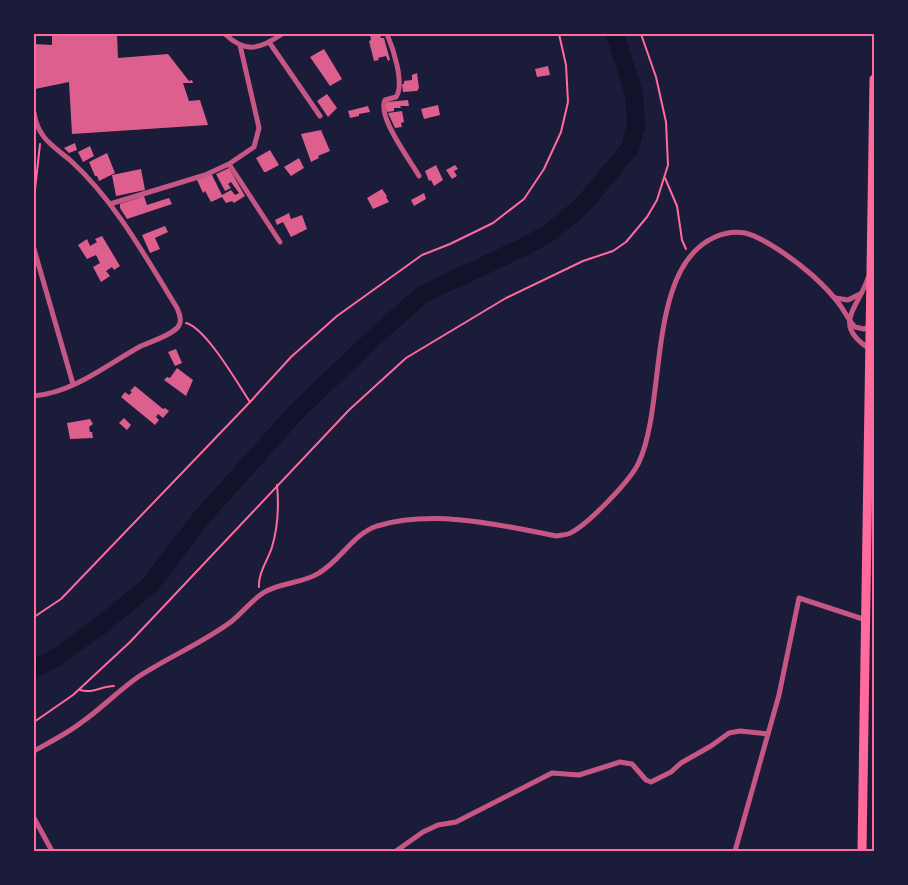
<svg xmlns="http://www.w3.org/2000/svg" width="908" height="885" font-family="Rubik,sans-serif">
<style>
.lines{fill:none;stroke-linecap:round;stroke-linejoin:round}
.river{stroke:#12122b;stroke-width:18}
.building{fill:#dd5f8e}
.path{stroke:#ff6b9d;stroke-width:2}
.minor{stroke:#c65784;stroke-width:5}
.primary{stroke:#ff6b9d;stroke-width:9}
.neatline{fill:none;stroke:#ff6b9d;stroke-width:2}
</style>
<rect width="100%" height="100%" fill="#1b1b3a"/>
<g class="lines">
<polyline class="river" points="34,668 51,661 100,626 150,585 201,518 297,411 379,333 423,294 526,246 549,233 582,206 630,148 636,125 634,94 615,34"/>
</g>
<g class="building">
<polygon points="52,34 117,34 118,58 168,54 189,81 192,80 193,83 183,83 189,101 200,100 208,125 72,134 69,82 35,89 34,44 52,45"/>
<polygon points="364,34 380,34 381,38 384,38 390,60 388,61 386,56 378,58 379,60 374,61 369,41 371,40 370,34 364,36"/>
<polygon points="324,49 342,79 330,86 310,57"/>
<polygon points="548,66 550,75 537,77 535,69"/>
<polygon points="417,73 419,88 417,91 403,92 402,84 404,84 404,81 412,80 412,75"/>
<polygon points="327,94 337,108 328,117 317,101"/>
<polygon points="408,100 409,106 400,106 401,108 394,108 394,111 387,112 385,105 387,102"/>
<polygon points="438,105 440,115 424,119 421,109"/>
<polygon points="368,106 370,112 359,114 359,116 350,118 348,111"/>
<polygon points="402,111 404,122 401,123 402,127 395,128 388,113"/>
<polygon points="321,130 330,151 318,156 319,158 311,162 301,134"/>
<polygon points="75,143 77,150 69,153 64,148"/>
<polygon points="90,146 94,156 83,162 78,152"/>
<polygon points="270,150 279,165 266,172 264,172 256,158"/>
<polygon points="107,153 115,173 99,181 97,176 95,176 89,162"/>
<polygon points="299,158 304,168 291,176 284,167"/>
<polygon points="436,165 443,180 434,186 431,180 429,181 425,171"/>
<polygon points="455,165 458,169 454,171 457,176 452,179 446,170"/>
<polygon points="229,168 245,196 234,203 232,201 226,203 222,197 211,202 205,191 203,193 197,180 211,173 222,195 231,190 235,195 239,193 231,182 228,184 231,188 225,191 216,174"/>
<polygon points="141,169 145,190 116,196 112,175"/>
<polygon points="382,189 387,196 386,197 389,202 373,209 367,198"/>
<polygon points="424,193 426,199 414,206 411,200"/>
<polygon points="144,196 147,205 169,198 172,204 127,219 120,208 120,204"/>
<polygon points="289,213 291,219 302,215 307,229 291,237 283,222 277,225 275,220"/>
<polygon points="165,226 168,232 155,238 160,249 150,253 142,235"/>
<polygon points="102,236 120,266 114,270 112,267 106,271 110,276 101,282 93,267 100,263 96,255 87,259 78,245 87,239 90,246 97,242 95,239"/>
<polygon points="176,349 182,363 175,366 168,352"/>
<polygon points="177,368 193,380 186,396 164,380 167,377 170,378"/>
<polygon points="135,386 163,409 165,408 169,411 163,418 158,414 156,417 159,420 155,425 121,397 125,392 129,395 132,392 130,391"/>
<polygon points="124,418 131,425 127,430 119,423"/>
<polygon points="90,419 93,424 89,427 90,432 92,432 93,438 70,439 67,423"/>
</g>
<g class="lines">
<g class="path">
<polyline points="665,178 677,206 682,240 686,249"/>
<polyline points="34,199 40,144"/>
<path d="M186 323C206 328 238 384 250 402"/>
<path d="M259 587C258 573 268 560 272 547 278 527 279 506 277 485"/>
<polyline points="34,617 61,599 250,402 291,357 337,316 422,255 450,244 493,223 524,199 544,169 561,132 568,102 566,65 559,34"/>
<path d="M80 690C93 694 101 686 114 686"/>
<polyline points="34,722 73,695 130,642 349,410 406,358 506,298 583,261 613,251 626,242 647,217 657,200 668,165 666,122 656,77 641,34"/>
</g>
<g class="minor">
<path d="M225 34C246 54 260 49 282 34"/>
<path d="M387 34C393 48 405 84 396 97L385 100C377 117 410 160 419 176"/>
<polyline points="269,42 320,116"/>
<path d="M34 113C38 138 52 145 70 160 115 201 145 256 177 308 180 315 183 323 176 329 167 337 152 341 141 346 106 365 75 392 34 396"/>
<polyline points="229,164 254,147 259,128 240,45"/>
<polyline points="110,204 205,175 229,164 280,242"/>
<polyline points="34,249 73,384"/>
<path d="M868 278C858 309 831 324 870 349"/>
<polyline points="835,298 848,300 860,294"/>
<path d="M34 751C50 742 68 733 82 722 102 708 118 691 138 677 168 657 203 643 232 621 243 612 251 601 263 593 280 582 302 584 319 573 341 560 353 534 377 526 435 509 500 525 557 536 560 535 565 535 568 534 586 527 631 480 639 462 667 401 646 267 715 237 724 233 734 231 745 233 765 238 796 261 812 275 822 284 832 294 840 305 845 312 849 321 855 327L864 329 870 326"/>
<polyline points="34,818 52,851"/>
<polyline points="396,851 423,832 438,825 456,822 552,773 579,775 620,762 632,764 646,780 651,782 671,772 681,763 711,746 729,733 740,731 768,734"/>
<polyline points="735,851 779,695 799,598 866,620"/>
</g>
<polyline class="primary" points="862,851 874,79"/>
</g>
<rect width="908" height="885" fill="none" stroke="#1b1b3a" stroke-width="70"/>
<rect x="35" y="35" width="838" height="815" class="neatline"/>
</svg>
